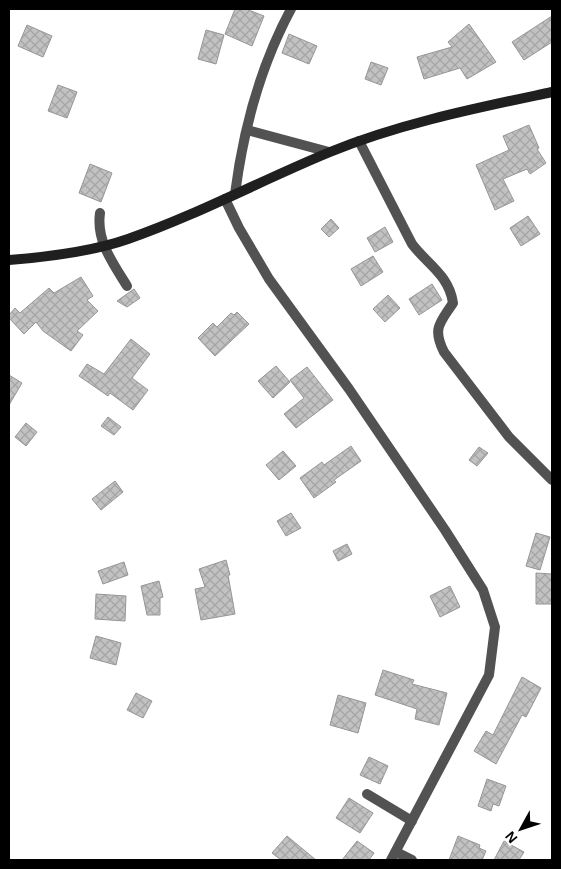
<svg xmlns="http://www.w3.org/2000/svg" width="561" height="869" font-family="Helvetica,sans-serif">
<style>
.building{fill:url(#building-cross-hatch);stroke:#969696}
.lines{fill:none;stroke-linecap:round;stroke-linejoin:round}
.street{stroke:#525252;stroke-width:10}
.secondary{stroke:#1f1f1f;stroke-width:10}
</style>
<defs>
<pattern id="building-cross-hatch" width="8" height="8" patternUnits="userSpaceOnUse" patternTransform="scale(1.25)"><rect width="8" height="8" fill="#c2c2c2"/><path d="M0 0l8 8M0 8l8-8" fill="none" stroke="#a5a5a5"/></pattern>
</defs>
<rect width="100%" height="100%" fill="#fff"/>
<g class="building">
<polygon points="235,9 246,9 264,16 252,46 225,34"/>
<polygon points="552,16 552,42 524,60 512,42"/>
<polygon points="469,24 496,62 467,79 460,68 424,79 417,57 452,47 448,42"/>
<polygon points="27,25 52,36 43,57 18,46"/>
<polygon points="206,30 224,35 216,64 198,59"/>
<polygon points="289,34 317,46 309,64 282,53"/>
<polygon points="371,62 388,68 381,85 365,79"/>
<polygon points="58,85 77,92 67,118 48,111"/>
<polygon points="529,125 539,148 537,149 546,163 530,174 527,169 503,179 514,201 495,210 476,165 509,150 503,136"/>
<polygon points="90,164 112,173 101,202 79,193"/>
<polygon points="528,216 540,234 521,246 510,228"/>
<polygon points="331,219 339,228 329,237 321,229"/>
<polygon points="385,227 393,242 375,252 367,238"/>
<polygon points="373,256 383,272 361,286 351,269"/>
<polygon points="81,277 93,296 87,300 98,311 77,331 83,335 71,351 43,331 36,322 24,334 9,318 9,315 15,308 20,313 49,288 54,293"/>
<polygon points="432,284 442,300 419,315 409,299"/>
<polygon points="134,289 140,298 127,307 117,301"/>
<polygon points="388,295 400,308 385,322 373,309"/>
<polygon points="237,312 249,324 215,356 198,338 213,323 217,327 231,313 234,315"/>
<polygon points="131,339 150,354 132,378 148,390 133,410 110,393 108,396 79,376 87,364 104,374"/>
<polygon points="276,366 290,382 273,398 258,381"/>
<polygon points="307,367 333,400 296,428 284,414 304,398 290,380"/>
<polygon points="9,375 22,383 9,405"/>
<polygon points="108,417 121,427 114,435 101,426"/>
<polygon points="26,423 37,432 26,446 15,437"/>
<polygon points="351,446 361,461 334,480 336,482 314,498 300,478 322,462 324,465"/>
<polygon points="479,447 488,453 477,466 469,460"/>
<polygon points="283,451 296,466 279,480 266,465"/>
<polygon points="115,481 123,492 101,510 92,499"/>
<polygon points="291,513 301,528 286,536 277,521"/>
<polygon points="536,533 550,537 540,570 526,566"/>
<polygon points="347,544 352,554 338,561 333,551"/>
<polygon points="226,560 230,575 228,575 235,614 201,620 195,589 205,587 199,569"/>
<polygon points="124,562 128,575 103,584 98,571"/>
<polygon points="536,573 552,574 552,604 536,604"/>
<polygon points="159,581 163,597 160,598 160,615 147,615 141,586"/>
<polygon points="450,586 460,607 440,617 430,596"/>
<polygon points="96,594 126,596 125,621 95,619"/>
<polygon points="96,636 121,643 116,665 90,658"/>
<polygon points="383,670 414,680 412,684 447,693 439,725 415,719 417,709 375,695"/>
<polygon points="522,677 541,688 526,717 522,715 496,764 474,751 486,731 493,735"/>
<polygon points="136,693 152,701 143,718 127,710"/>
<polygon points="338,695 366,703 358,733 330,725"/>
<polygon points="369,757 388,766 380,784 360,775"/>
<polygon points="487,779 506,786 499,806 493,804 491,811 478,806"/>
<polygon points="349,798 373,813 360,833 336,818"/>
<polygon points="287,836 316,860 281,860 272,853"/>
<polygon points="458,836 480,845 479,848 486,851 482,860 449,860"/>
<polygon points="357,841 374,853 369,860 342,860"/>
<polygon points="504,841 524,852 519,860 494,860"/>
</g>
<g class="lines">
<g class="street">
<polyline points="247,130 329,152"/>
<path d="M359 141 412 244C427 264 449 275 453 303 440 323 432 328 444 352L509 437 552 480"/>
<path d="M235 194C243 131 261 65 291 9"/>
<polyline points="225,199 239,228 269,279 349,389 445,530 483,590 495,627 489,675 391,860"/>
<path d="M100 213C96 241 113 263 127 286"/>
<polyline points="367,794 412,821"/>
<polyline points="396,852 412,860"/>
</g>
<path class="secondary" d="M9 260C48 257 91 252 128 239 197 215 262 180 330 152 401 123 477 108 552 92"/>
</g>
<rect width="561" height="869" fill="none" stroke="#000000" stroke-width="20"/>
<g transform="translate(521 829) rotate(230)" stroke="#ffffff" stroke-width="4" paint-order="stroke">
<path d="M0-4L9 19L0 12L-9 19Z" fill="#000000"/>
<text y="-8" font-size="14" font-weight="bold" text-anchor="middle" fill="#000000">N</text>
</g>
</svg>
